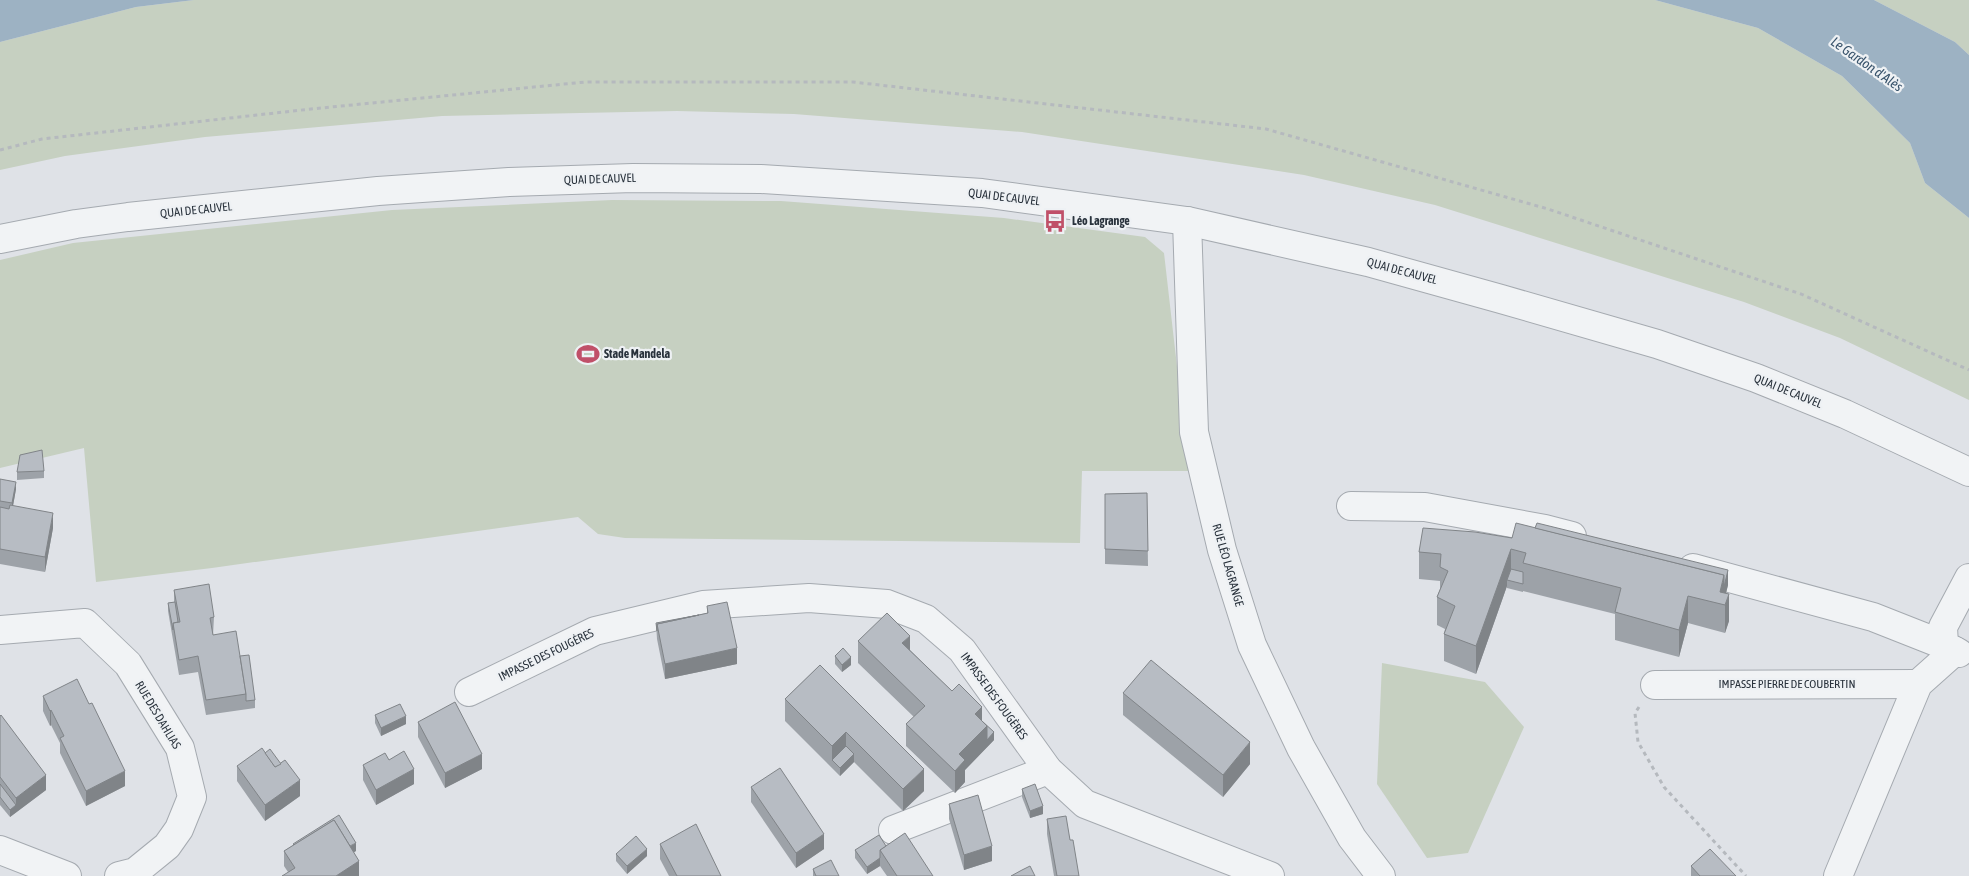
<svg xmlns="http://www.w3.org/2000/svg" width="1969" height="876" font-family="'Asap Condensed',sans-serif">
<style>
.green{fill:#c6d0c1}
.water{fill:#9db2c3}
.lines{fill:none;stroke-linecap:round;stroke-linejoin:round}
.minor-casing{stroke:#a5aab0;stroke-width:30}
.path{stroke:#b5b9be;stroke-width:3;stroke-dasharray:4 4;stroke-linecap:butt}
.minor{stroke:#f1f3f5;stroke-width:28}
.wall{fill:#9da2a8}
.shaded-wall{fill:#808488}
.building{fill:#b7bcc3;stroke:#808488}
.labels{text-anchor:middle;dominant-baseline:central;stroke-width:4.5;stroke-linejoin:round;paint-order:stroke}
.street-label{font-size:12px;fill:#29323c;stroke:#eef1f4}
.poi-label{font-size:12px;font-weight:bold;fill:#29323c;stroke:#eef1f4;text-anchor:start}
.water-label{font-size:14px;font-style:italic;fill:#38536b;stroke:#eef1f4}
</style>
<rect width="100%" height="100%" fill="#dfe2e7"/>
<g class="green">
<polygon points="194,0 1655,0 1758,28 1842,76 1910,143 1925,183 1969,218 1969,400 1840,338 1744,302 1435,205 1304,175 1022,132 794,114 677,111 442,116 205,137 65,156 0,170 0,42 136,7"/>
<polygon points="1874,0 1969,0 1969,55 1955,42"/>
<polygon points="612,200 781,201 1004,218 1145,237 1164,253 1189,471 1082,471 1080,543 625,538 598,534 578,517 212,568 96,582 84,448 0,468 0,260 73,243 392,210"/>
<polygon points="1382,663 1485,682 1524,727 1468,853 1427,858 1377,784"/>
</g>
<g class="water">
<polygon points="0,0 194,0 136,7 0,42"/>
<polygon points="1655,0 1874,0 1955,42 1969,55 1969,218 1925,183 1910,143 1842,76 1758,28"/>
</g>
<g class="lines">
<defs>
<g id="minor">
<polyline points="1187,221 1194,432 1222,550 1252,645 1301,748 1352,838 1381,876"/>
<polyline points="0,239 76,224 128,217 378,191 509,182 633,178 761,179 982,193 1187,221 1368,262 1501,299 1657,344 1756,378 1845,414 1969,472"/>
<polyline points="1351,506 1425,507 1545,529 1572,536"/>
<polyline points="1693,568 1873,617 1944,645"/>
<polyline points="0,630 85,623 128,664 180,748 192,797 179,829 167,846 135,872 119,876"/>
<polyline points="1959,653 1944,645 1943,627 1969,578"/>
<polyline points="1655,685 1918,684"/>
<polyline points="469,692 595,631 703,605 809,598 887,604 926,619 962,650 1048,770 1085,804 1270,876"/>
<polyline points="893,830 1048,770"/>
<polyline points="0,850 67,876"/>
<polyline points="1838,876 1918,684 1955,651"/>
</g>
</defs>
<use href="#minor" class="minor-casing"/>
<g class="path">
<polyline points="0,150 42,139 311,109 585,82 853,82 1266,129 1548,209 1801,294 1969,370"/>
<polyline points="1639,707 1635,713 1638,742 1664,787 1746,876"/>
</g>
<use href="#minor" class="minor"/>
</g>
<g class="wall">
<polygon points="44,471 44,478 17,480 17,472"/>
<polygon points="0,479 16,489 13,506 53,528 45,572 0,564"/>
<polygon points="1147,493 1148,566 1105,564 1105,494"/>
<polygon points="1535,528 1728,585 1726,593 1729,621 1725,633 1688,623 1679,657 1615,640 1615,614 1523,591 1523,592 1507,588 1507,586 1476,674 1444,661 1444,634 1445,629 1437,625 1437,597 1440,589 1440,581 1419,579 1419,552 1512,538"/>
<polygon points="174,590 214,617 213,635 240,656 255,700 255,708 206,715 198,672 179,675 168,611 168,603 174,602"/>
<polygon points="707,606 737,664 665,679 657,639 656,623 707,613"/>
<polygon points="858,641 910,650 982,721 994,740 965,770 965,782 955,793 906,746 906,724 914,717 858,663"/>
<polygon points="835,656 851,665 842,672 835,664"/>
<polygon points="820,665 924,791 903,811 854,762 840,776 785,721 785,699"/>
<polygon points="1123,693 1250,764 1223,797 1123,715"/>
<polygon points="43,696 125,786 86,806 60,753 60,743 51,725 50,726 43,711"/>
<polygon points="375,715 406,724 381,736 375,723"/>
<polygon points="0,716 46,790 10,817 0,805"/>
<polygon points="418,722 482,769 445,788 418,737"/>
<polygon points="389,760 414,784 376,805 363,780 363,765"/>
<polygon points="237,766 300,796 265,821 237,781"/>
<polygon points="751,787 824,849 796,868 751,802"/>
<polygon points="1022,789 1043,814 1030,818 1022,797"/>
<polygon points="949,804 992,861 964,870 949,819"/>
<polygon points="1047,819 1079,876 1054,876 1047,834"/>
<polygon points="293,844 356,851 354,852 359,876 288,872 284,866 284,851 293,845"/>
<polygon points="660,844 721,876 669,876 660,859"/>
<polygon points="886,846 933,876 887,876 880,866 867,874 855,858 855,850"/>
<polygon points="616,854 647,856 627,874 616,861"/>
<polygon points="1691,866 1736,876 1691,876"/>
<polygon points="813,869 839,876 813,876"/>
</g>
<g class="shaded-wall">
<polygon points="16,482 16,489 12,511 12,503"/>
<polygon points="53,513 53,528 45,572 45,557"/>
<polygon points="1511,549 1511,577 1507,580 1507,586 1476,674 1476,646"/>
<polygon points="1728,570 1728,585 1723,605 1720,592 1724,575"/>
<polygon points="1729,594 1729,621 1725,633 1725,605"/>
<polygon points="1688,596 1688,623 1679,657 1679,630"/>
<polygon points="910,636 910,658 902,643"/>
<polygon points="737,648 737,664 665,679 665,664"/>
<polygon points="851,657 851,665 842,672 842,665"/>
<polygon points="982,707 982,728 975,714"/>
<polygon points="51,710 51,725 50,726 50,711"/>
<polygon points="406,716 406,724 381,736 381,728"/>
<polygon points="987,726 994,732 994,740 965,770 965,782 955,793 955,771 959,754"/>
<polygon points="846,732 846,754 832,760 832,746"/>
<polygon points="1250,742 1250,764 1223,797 1223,775"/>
<polygon points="482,754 482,769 445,788 445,773"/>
<polygon points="854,754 854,762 840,776 840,768"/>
<polygon points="414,769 414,784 376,805 376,790"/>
<polygon points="924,769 924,791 903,811 903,789"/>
<polygon points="125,771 125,786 86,806 86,791"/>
<polygon points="46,775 46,790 10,817 10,810 16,805 16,798"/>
<polygon points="300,780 300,796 265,821 265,805"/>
<polygon points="1043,806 1043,814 1030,818 1030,811"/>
<polygon points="824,834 824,849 796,868 796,853"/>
<polygon points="356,843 356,851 347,856 347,848"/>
<polygon points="992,846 992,861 964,870 964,855"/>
<polygon points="647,849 647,856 627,874 627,866"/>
<polygon points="880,858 880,866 867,874 867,867"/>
<polygon points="359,861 359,876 336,876"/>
</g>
<g class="building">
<polygon points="42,450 44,471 17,472 20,455"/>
<polygon points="0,479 16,482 12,503 0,501"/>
<polygon points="1147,493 1148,551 1105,549 1105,494"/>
<polygon points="10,505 53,513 45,557 0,549 0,507 9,509"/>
<polygon points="1516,523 1724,575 1720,592 1729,594 1725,605 1688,596 1679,630 1615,612 1621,588 1523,563 1526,553 1511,549 1476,646 1444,634 1455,606 1437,597 1448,571 1440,567 1441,554 1419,552 1423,528 1475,532 1512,538"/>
<polygon points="1537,523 1728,570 1724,587 1724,575 1535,528"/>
<polygon points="1511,569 1523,572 1523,584 1507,580"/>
<polygon points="209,584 214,617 210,618 213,635 236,631 246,694 206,700 198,656 179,660 173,623 180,622 174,590"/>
<polygon points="175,602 178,622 173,623 173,630 168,603"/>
<polygon points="727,602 737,648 665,664 657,624 708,613 707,606"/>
<polygon points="887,613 910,636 902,643 952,691 959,684 982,707 975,714 987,726 959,754 965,760 955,771 906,724 925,706 858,641"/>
<polygon points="699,615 657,624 657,631 656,623"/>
<polygon points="843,648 851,657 842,665 835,656"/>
<polygon points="249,655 255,700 246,701 246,694 240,656"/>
<polygon points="1151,660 1250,742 1223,775 1123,693"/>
<polygon points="820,665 924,769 903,789 846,732 832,746 785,699"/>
<polygon points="77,679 89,704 92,703 125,771 86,791 60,738 64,736 51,710 50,711 43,696"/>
<polygon points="455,702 482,754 445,773 418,722"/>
<polygon points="400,704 406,716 381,728 375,715"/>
<polygon points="1,715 46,775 16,798 0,777 0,716"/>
<polygon points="982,721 994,732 987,740 987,726"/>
<polygon points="846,746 854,754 840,768 832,760"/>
<polygon points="262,748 275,767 285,760 300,780 265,805 237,766"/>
<polygon points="270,749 281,764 275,767 265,753"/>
<polygon points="404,751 414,769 376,790 363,765 385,753 389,760"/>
<polygon points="780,768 824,834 796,853 751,787"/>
<polygon points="0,784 16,805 10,810 0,797"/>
<polygon points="1035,784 1043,806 1030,811 1022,789"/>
<polygon points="978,795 992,846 964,855 949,804"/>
<polygon points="339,815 356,843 350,846 334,820 294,845 293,844"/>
<polygon points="1066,816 1070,840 1073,840 1079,876 1057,876 1047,819"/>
<polygon points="334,820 359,861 336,876 282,876 295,868 284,851"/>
<polygon points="696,824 721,876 677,876 660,844"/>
<polygon points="905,833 933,876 897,876 880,850"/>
<polygon points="879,835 886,846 880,850 880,858 867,867 855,850"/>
<polygon points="636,836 647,849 627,866 616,854"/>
<polygon points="1710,849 1736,876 1700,876 1691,866"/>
<polygon points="831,860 839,876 816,876 813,869"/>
<polygon points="1030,866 1035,876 1011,876 1022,870"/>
</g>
<defs>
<symbol id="bus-bare" viewBox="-9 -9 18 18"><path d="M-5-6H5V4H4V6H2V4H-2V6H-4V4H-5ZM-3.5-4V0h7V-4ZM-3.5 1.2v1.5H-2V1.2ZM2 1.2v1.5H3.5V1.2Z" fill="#c05069" stroke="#eef1f4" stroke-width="2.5" paint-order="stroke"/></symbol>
<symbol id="stadium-bare" viewBox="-9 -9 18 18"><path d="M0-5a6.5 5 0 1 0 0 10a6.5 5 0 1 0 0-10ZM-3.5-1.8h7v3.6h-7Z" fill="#c05069" stroke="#eef1f4" stroke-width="2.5" paint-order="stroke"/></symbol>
</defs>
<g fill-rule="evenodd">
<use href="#bus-bare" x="1039" y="205" width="32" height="32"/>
<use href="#stadium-bare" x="572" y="338" width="32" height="32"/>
</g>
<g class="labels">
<g class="street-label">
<text transform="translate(600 179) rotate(-2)">QUAI DE CAUVEL</text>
<text transform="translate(1004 197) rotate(7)">QUAI DE CAUVEL</text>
<text transform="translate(196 210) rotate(-6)">QUAI DE CAUVEL</text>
<text transform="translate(1402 271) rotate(15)">QUAI DE CAUVEL</text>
<text transform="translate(1788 391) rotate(22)">QUAI DE CAUVEL</text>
<text transform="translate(1228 565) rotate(74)">RUE LÉO LAGRANGE</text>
<text transform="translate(546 655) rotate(-26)">IMPASSE DES FOUGÈRES</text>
<text x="1787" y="684">IMPASSE PIERRE DE COUBERTIN</text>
<text transform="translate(994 696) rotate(54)">IMPASSE DES FOUGÈRES</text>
<text transform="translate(158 715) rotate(59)">RUE DES DAHLIAS</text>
</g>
<g class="poi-label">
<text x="1072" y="221">Léo Lagrange</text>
<text x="604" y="354">Stade Mandela</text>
</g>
<g class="water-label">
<text transform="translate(1867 64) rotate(35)">Le Gardon d'Alès</text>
</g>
</g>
</svg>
